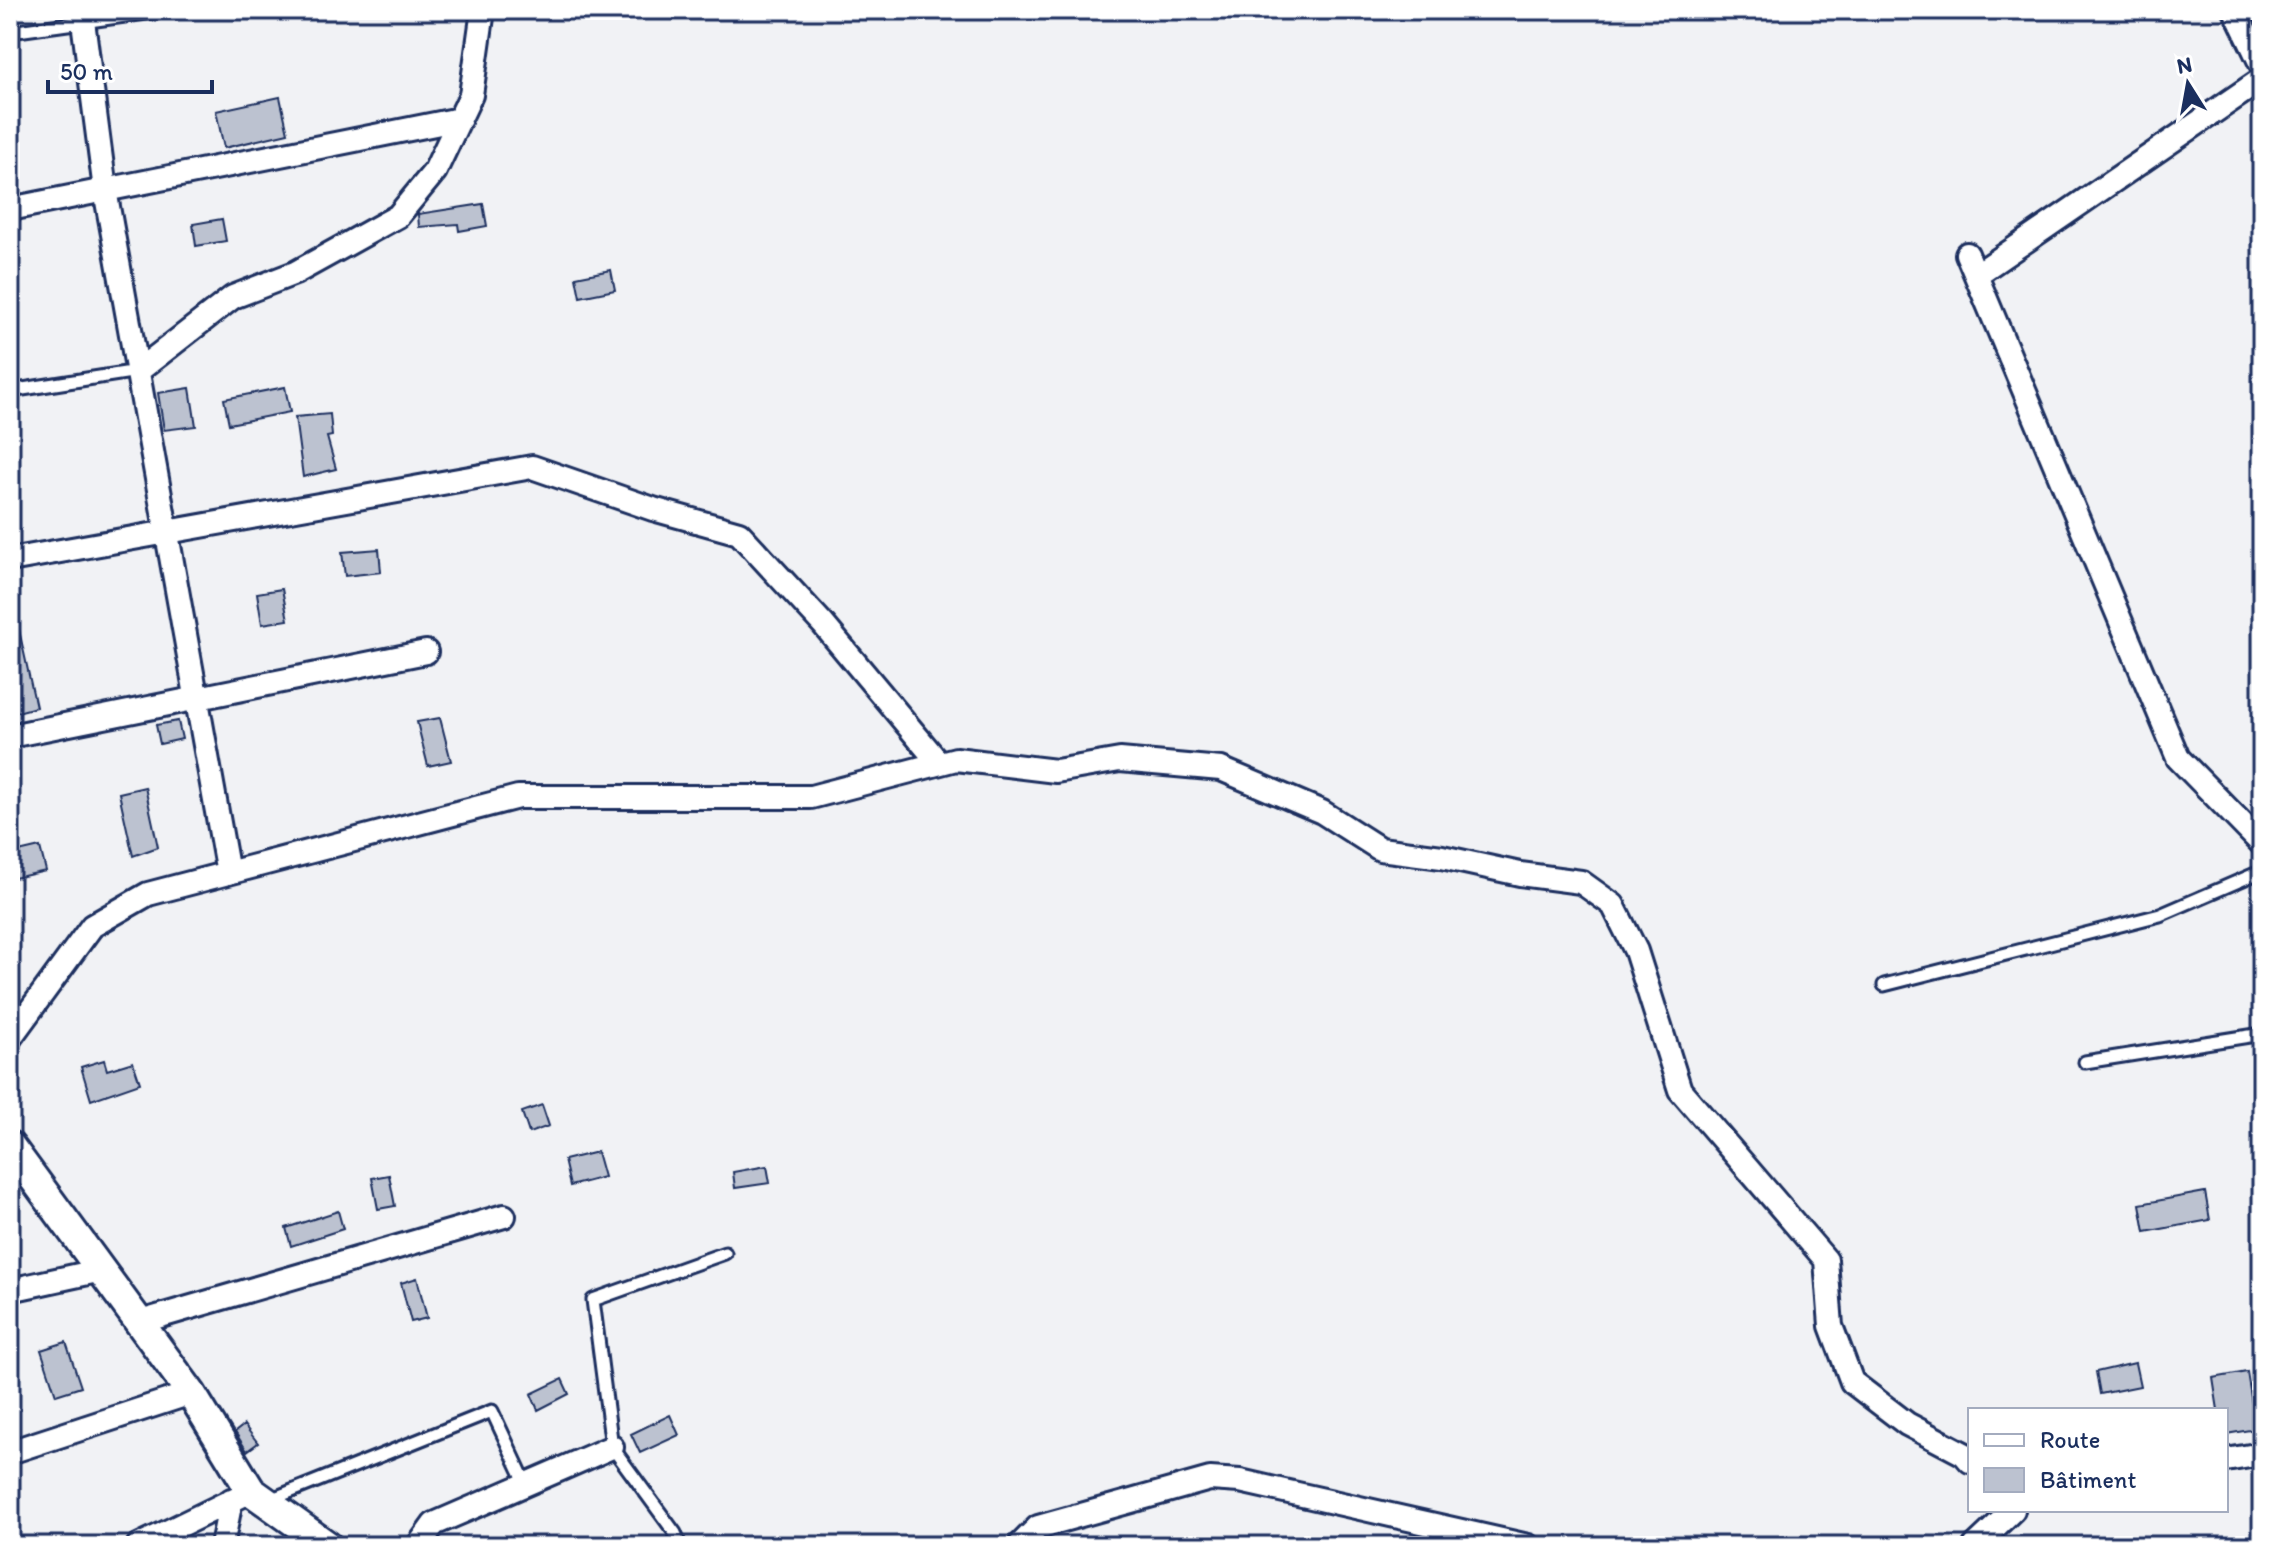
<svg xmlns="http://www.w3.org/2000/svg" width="2272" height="1556" font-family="Itim,sans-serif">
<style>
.building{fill:#bcc2d0;stroke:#1b2f5e;stroke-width:2}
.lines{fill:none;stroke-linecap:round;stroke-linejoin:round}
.service-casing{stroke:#1b2f5e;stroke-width:17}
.minor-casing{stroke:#1b2f5e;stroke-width:28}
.tertiary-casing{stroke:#1b2f5e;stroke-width:34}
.service{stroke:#fff;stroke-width:11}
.minor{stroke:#fff;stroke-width:22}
.tertiary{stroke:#fff;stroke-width:28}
</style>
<rect width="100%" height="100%" fill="#f1f2f5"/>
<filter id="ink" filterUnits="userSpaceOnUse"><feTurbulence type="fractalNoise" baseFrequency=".0125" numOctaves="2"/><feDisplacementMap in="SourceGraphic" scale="16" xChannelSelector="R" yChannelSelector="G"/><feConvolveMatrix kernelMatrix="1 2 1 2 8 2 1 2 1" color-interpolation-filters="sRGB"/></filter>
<g filter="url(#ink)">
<!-- building -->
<path class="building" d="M280,97L288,133L224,148L216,111Z
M483,204L487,226L459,231L458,224L419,227L418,214Z
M222,219L226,241L196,246L193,224Z
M611,270L615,290L580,297L576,277Z
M285,387L290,412L229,424L224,399Z
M190,388L196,426L164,430L158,393Z
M330,414L332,436L327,437L336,469L303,477L295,417Z
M379,549L381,572L345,576L342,552Z
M282,589L288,620L262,624L257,593Z
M19,630L36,707L10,714V631Z
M440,718L451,761L428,766L417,722Z
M178,721L182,739L160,744L156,725Z
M145,787L158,847L133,856L119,793Z
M40,847L46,871L10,879V854Z
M104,1060L107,1070L133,1062L140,1083L91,1100L81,1067Z
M542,1105L549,1126L529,1133L522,1112Z
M597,1152L604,1177L570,1186L564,1160Z
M767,1166L770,1183L735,1188L733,1172Z
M389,1175L395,1206L378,1209L372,1178Z
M2205,1192L2210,1220L2145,1232L2140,1204Z
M338,1211L343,1229L291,1246L286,1228Z
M417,1278L427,1318L411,1322L401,1283Z
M66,1342L81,1387L56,1395L41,1350Z
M2135,1363L2140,1386L2100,1394L2096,1372Z
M2247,1372L2256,1429L2226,1434V1410H2218L2213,1378Z
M562,1379L569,1394L538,1410L531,1394Z
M670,1415L679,1435L640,1453L631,1434Z
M244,1425L258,1443L247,1451L235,1432Z"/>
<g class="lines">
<!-- service casing -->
<g class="service-casing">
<path id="service" d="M10,32L168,10
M10,391L138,371
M1884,985L2160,915L2262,871
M2085,1062L2262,1034
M267,1501L492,1411L526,1484
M680,1546L675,1533L612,1447L593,1300L725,1253"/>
</g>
<!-- minor casing -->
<g class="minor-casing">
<path id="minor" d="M2235,10L2262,66
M83,21L105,190L228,873
M10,209L460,119
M1967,254L2178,758L2262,844
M1976,275L2262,79
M138,371L233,297L295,273L398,216L435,171L471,95L483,10
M10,560L532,467L653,509L739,533L823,624L939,763
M10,736L426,652
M10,1038L92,926L148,894L518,797H811L956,759L1056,771L1120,760L1221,769L1322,812L1380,849L1442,857L1520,874L1581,882L1613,905L1636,951L1680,1090L1826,1260L1831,1326L1852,1382L1907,1424L1964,1454L1970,1461
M10,1290L102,1270
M140,1322L504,1216
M10,1452L191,1393
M2226,1460L2262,1454
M138,1546L251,1491
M222,1546L231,1500
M418,1546L434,1524L612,1447
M1019,1546L1038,1527L1210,1479L1240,1481L1528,1546
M1975,1546L2013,1510"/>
</g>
<!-- tertiary casing -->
<g class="tertiary-casing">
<path id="tertiary" d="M10,1146L191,1393L251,1491L328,1546"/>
</g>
<!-- service -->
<use href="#service" class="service"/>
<!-- minor -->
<use href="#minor" class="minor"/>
<!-- tertiary -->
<use href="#tertiary" class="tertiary"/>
</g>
</g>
<!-- margin -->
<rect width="2272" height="1556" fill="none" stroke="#fff" stroke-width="40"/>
<rect x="20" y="20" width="2232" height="1516" fill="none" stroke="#1b2f5e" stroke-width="3" filter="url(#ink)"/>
<!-- legend -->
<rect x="1968" y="1408" width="260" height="104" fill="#ffffff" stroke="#a4acbf" stroke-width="2"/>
<rect x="1984" y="1434" width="40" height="12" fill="#ffffff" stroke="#a4acbf" stroke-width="2"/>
<text x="2040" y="1448" font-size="24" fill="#1b2f5e">Route</text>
<rect x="1984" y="1468" width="40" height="24" fill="#bcc2d0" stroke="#a4acbf" stroke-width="2"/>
<text x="2040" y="1488" font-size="24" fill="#1b2f5e">Bâtiment</text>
<!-- north arrow -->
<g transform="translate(2188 84) rotate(349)" stroke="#ffffff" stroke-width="6" paint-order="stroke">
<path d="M0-6L14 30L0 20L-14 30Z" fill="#1b2f5e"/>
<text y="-12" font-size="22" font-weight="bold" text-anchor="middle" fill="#1b2f5e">N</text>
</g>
<!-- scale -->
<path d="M48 80v12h164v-12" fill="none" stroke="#1b2f5e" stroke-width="4"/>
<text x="60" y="80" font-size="24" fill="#1b2f5e" stroke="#ffffff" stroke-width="6" paint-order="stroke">50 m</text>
</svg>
